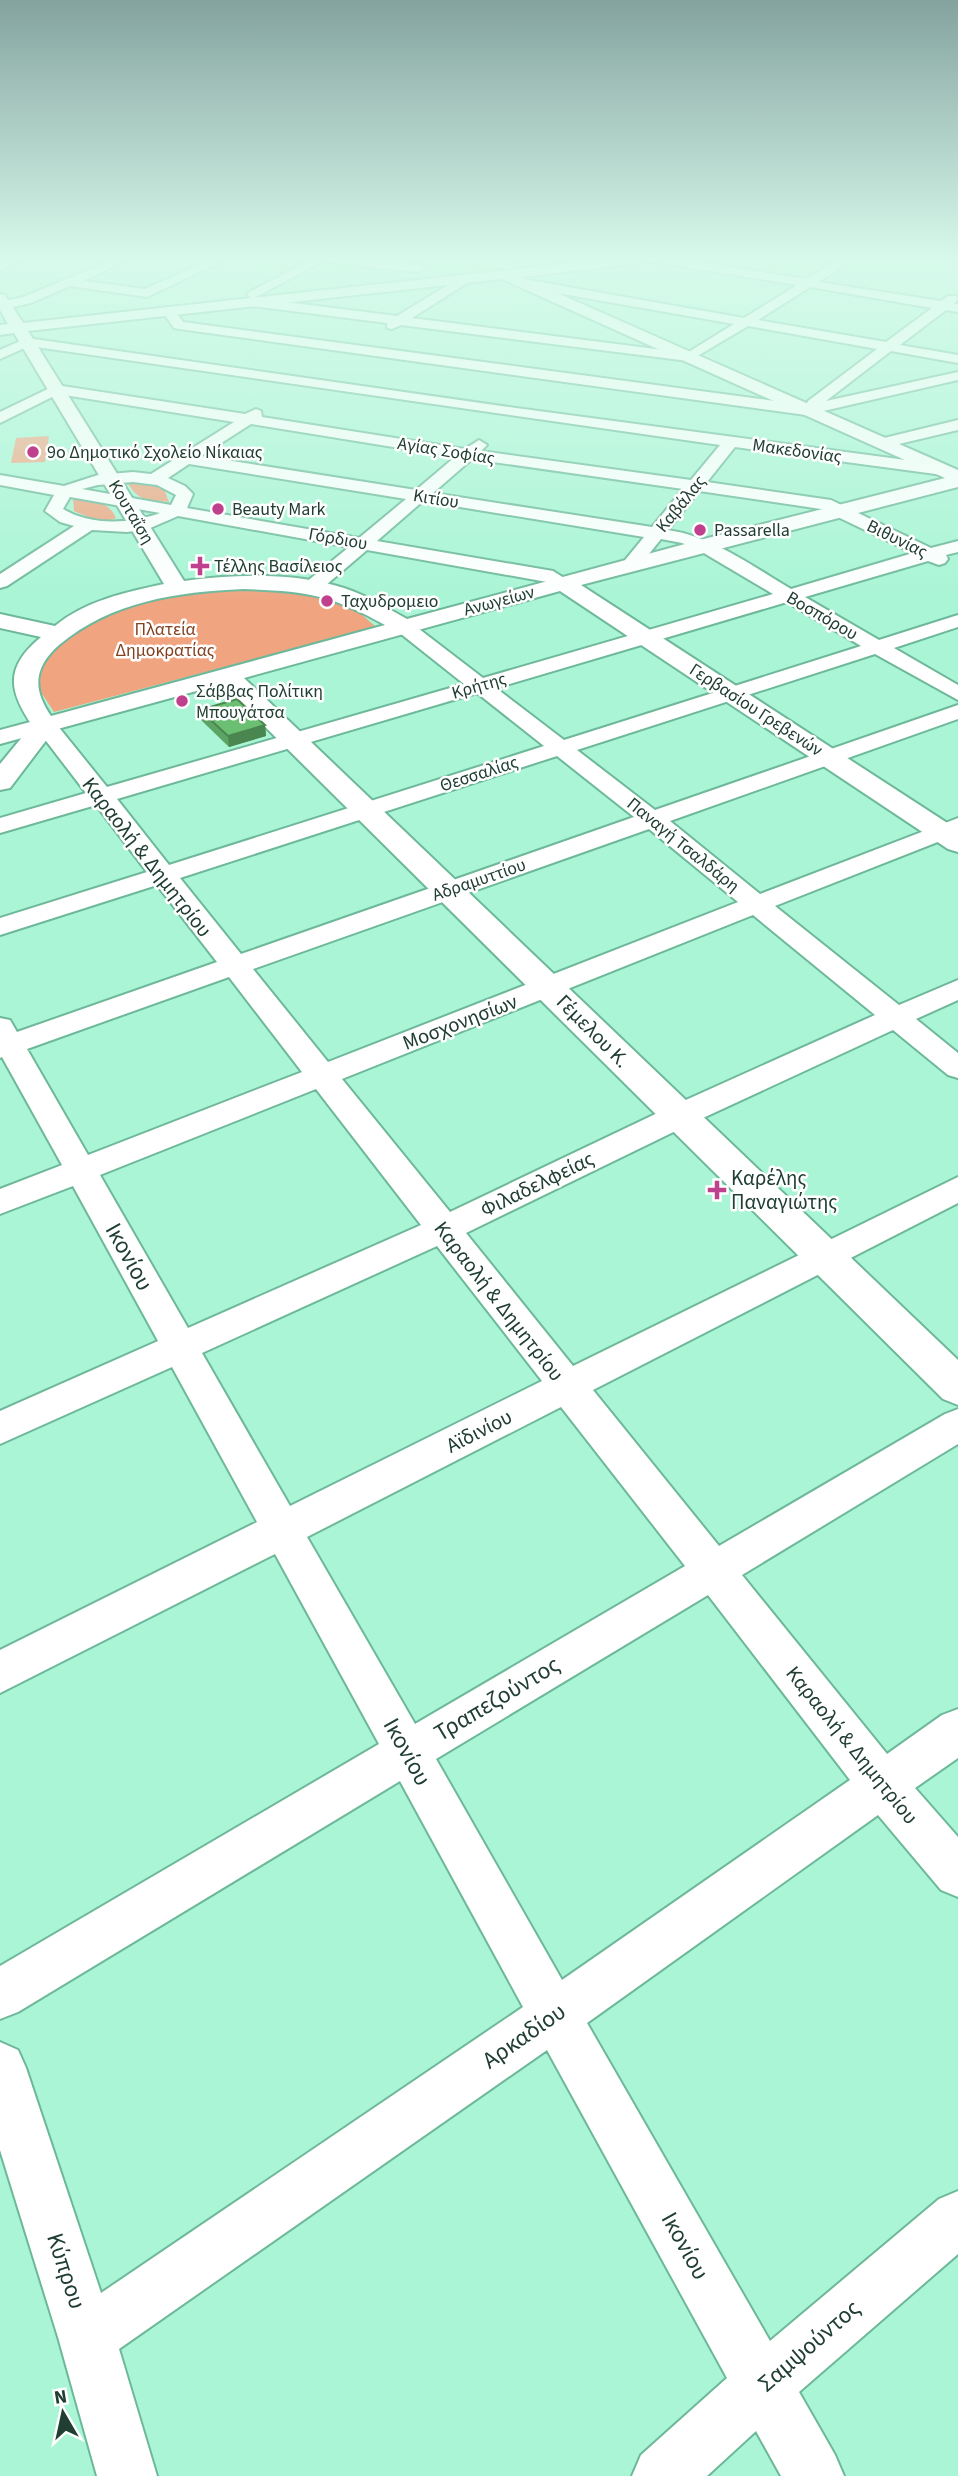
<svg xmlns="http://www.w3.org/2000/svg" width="958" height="2476" font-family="'Source Sans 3',sans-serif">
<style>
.green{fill:#f0a480}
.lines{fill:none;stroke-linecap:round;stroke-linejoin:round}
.street-casing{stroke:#6eb89a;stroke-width:4}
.secondary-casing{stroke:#6eb89a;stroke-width:4}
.street{fill:#fff;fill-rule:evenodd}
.secondary{fill:#fff;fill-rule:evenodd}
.wall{fill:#5ba463}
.shaded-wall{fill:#4a8650}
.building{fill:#6abf73;stroke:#4a8650;stroke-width:2}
.poi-dot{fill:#bf418e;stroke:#fff;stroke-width:2.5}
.labels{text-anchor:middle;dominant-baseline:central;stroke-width:5;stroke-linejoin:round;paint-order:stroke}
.far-street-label{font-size:18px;fill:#203e32;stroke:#fff}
.far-poi-label{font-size:18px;fill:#203e32;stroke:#fff;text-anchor:start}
.far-park-label{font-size:18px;fill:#824220;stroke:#fff}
.street-label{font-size:21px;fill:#203e32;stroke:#fff}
.poi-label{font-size:21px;fill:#203e32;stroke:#fff;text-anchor:start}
.near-street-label{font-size:24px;fill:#203e32;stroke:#fff}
</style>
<rect width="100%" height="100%" fill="#a9f5d5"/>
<!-- green -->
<path class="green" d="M49,436L45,462L11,463L16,438Z
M127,481L145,482L164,489L169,502C148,499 137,502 127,481Z
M73,498C92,501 108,500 116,518C102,525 88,517 74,511Z
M221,590L294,592L352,606L376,627L54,712L37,686L49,651L91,621L155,598Z"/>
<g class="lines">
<!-- street casing -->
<g class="street-casing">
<path id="street" d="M13,258H29L0,270V262Z
M118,258H133L83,281L145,289L214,258H229L147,297L70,286L31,303L0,310V302L23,297Z
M315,258H329L254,298L397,316L466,274L472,278L470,281L412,318L687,353L734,324L523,287L517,283L523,279L744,318L797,285L654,262L648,258H673L806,279L842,258H855L819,282L941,301L948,296H956L958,299L954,304H958V312L946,310L900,345L958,355V363L891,351L826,401L958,372V380L806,415L179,329L174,328L162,311L168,307L173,308L183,322L806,405L808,401L877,349L748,326L689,361L401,325L392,329L387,328V323L252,306L246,302L251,298L247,295L249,292ZM810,287L932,308L886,342L758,320Z
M493,258H505L515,266L509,270L496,265Z
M27,338L516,408L943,465L951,470L943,475L735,447L707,482L831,500L931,548L958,541V552L946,555L948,559L945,563L939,565L928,561L805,597L879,640L958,615V627L894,648L958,685V700L875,654L577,750L655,810L958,705V719L670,821L760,894L958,818V834L775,906L899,1005L958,980V1000L916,1019L958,1053V1078L948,1075L893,1030L690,1124L466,1233L573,1366L958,1177V1203L593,1390L719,1546L945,1414L958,1409V1444L742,1575L887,1754L942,1715L958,1709V1758L915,1788L958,1837V1897L941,1890L878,1815L587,2023L770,2341L939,2199L958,2191V2254L799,2392L835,2455L844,2476H781L756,2431L707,2476H632L641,2455L727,2378L547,2050L119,2349L157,2476H97L58,2337L0,2150V2042L18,2050L26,2068L101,2293L523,2007L400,1781L18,2012L0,2019V1966L379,1744L275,1554L0,1693V1650L257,1522L172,1367L0,1444V1411L158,1341L73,1186L0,1214V1189L62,1165L2,1057L0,1058V1018L10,1020L17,1032L217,962L157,885L0,935V918L147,872L96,805L0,833V818L86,793L40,733L0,744V730L45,718L53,720L107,787L464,684L396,630L393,626L396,622H410L483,678L773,594L697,549L682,543L661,539L637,569L630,571L621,565L644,537L423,501L377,541L553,571L572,583L563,589L547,582L367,550L319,591L312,593L303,587L305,583L349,547L178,516L148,529L127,532L92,530L7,586L0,588V574L74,526L60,522L45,511L54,495L0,485V475L64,486L98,475L133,472L151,474L234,422L58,394L0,423V412L56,385L245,414L256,409L261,411L262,417L465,449L479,440L487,445L481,451L691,480L720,445L29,346L0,359V350ZM251,424L455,457L416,490L201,456ZM472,459L683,489L652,527L433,493ZM189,464L406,499L359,538L187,508L193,494L185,486L168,478ZM133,482L157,485L176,495L171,505L82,489L98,485ZM699,491L821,509L913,553L791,589C752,566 714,537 668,530ZM70,497L160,513C130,524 91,526 63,509ZM787,602L861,646L564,740L496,688ZM477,693L544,746L169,865L117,799ZM557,756L634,817L241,954L180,878ZM649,829L738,902L328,1062L253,969ZM753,915L875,1015L668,1108L450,1212L342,1079ZM229,977L302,1072L88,1155L27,1049ZM316,1089L421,1225L188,1328L100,1175ZM437,1246L542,1381L290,1506L202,1353ZM561,1407L685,1566L415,1724L307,1537ZM708,1595L850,1780L562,1980L436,1759Z
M958,420V430L882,448L874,443L876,440Z"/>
</g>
<!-- secondary casing -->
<g class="secondary-casing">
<path id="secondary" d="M320,258H360L417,264L424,268L417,272L327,262Z
M618,258H658L651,262L521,277L958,470V487L581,585L958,830V852L948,849L560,591L244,678L958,1360V1405L943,1399L222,684L54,730L10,788L0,790V764L32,725C7,689 6,666 41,637L0,628V614L55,626C85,601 126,592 164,584L14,333L0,335V325L8,324L0,310V294L5,295L23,323ZM502,279L945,478L696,541L407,619C387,608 366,595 344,588C294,572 235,574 184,581L28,331ZM243,589C305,591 330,594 385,625L51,716C32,689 34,667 59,645C112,601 177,592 243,589Z"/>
</g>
<!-- street -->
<use href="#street" class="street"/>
<!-- secondary -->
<use href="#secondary" class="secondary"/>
</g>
<!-- wall -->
<path class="wall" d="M200,710L265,725L266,736L229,747L202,721Z"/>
<!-- shaded-wall -->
<path class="shaded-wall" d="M265,725L266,736L229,747L228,736Z"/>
<!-- building -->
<path class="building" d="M237,699L265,725L228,736L200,710Z"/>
<!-- sky -->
<linearGradient id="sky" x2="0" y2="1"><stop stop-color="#84a39f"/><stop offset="0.43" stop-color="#d8faec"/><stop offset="1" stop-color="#d8faec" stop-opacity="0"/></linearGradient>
<rect width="958" height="604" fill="url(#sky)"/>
<!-- markers -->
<g class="poi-dot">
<circle cx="33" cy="452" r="7"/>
<circle cx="218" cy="509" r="7"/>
<circle cx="700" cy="530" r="7"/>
<path d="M196.5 555.5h7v7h7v7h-7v7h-7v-7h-7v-7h7z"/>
<circle cx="327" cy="601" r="7"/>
<circle cx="182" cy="701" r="7"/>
<path d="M713.5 1179.5h7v7h7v7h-7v7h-7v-7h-7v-7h7z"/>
</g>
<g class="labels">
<!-- far-street labels -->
<g class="far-street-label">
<text transform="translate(446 451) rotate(9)">Αγίας Σοφίας</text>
<text transform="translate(797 451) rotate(8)">Μακεδονίας</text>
<text transform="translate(436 499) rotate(9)">Κιτίου</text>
<text transform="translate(681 504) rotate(-51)">Καβάλας</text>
<text transform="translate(131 512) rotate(59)">Κουταΐση</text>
<text transform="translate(338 539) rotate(10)">Γόρδιου</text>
<text transform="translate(897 539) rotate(26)">Βιθυνίας</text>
<text transform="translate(499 601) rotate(-15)">Ανωγείων</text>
<text transform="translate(822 616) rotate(30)">Βοσπόρου</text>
<text transform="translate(479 686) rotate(-16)">Κρήτης</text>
<text transform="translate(756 710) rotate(33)">Γερβασίου Γρεβενών</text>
<text transform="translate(479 774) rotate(-18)">Θεσσαλίας</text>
<text transform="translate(683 845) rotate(39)">Παναγή Τσαλδάρη</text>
<text transform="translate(479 880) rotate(-19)">Αδραμυττίου</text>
</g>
<!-- far-poi labels -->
<g class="far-poi-label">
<text x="47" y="452">9o Δημοτικό Σχολείο Νίκαιας</text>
<text x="232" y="509">Beauty Mark</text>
<text x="714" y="530">Passarella</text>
<text x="214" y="566">Τέλλης Βασίλειος</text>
<text x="341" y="601">Ταχυδρομειο</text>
<text x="196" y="691">Σάββας Πολίτικη<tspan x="196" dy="21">Μπουγάτσα</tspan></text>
</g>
<!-- far-park labels -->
<g class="far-park-label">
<text x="165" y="629">Πλατεία<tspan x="165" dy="21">Δημοκρατίας</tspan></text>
</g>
<!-- street labels -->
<g class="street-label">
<text transform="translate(147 857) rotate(52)">Καραολή &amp; Δημητρίου</text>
<text transform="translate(460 1022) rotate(-21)">Μοσχονησίων</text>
<text transform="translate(593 1031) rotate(45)">Γέμελου Κ.</text>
<text transform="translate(537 1184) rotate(-26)">Φιλαδελφείας</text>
<text transform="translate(499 1301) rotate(52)">Καραολή &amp; Δημητρίου</text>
<text transform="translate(479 1431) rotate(-27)">Αϊδινίου</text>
<text transform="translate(852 1745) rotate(51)">Καραολή &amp; Δημητρίου</text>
</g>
<!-- poi labels -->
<g class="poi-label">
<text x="731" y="1178">Καρέλης<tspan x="731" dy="24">Παναγιώτης</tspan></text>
</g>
<!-- near-street labels -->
<g class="near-street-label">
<text transform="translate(129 1257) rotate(61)">Ικονίου</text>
<text transform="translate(497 1699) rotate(-31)">Τραπεζούντος</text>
<text transform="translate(407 1752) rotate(61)">Ικονίου</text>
<text transform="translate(524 2036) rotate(-35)">Αρκαδίου</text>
<text transform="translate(685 2246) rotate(61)">Ικονίου</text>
<text transform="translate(66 2271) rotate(72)">Κύπρου</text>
<text transform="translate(809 2346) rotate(-41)">Σαμψούντος</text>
</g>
</g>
<!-- north arrow -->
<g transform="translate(63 2413) rotate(351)" stroke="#ffffff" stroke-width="5" paint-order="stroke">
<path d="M0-5L12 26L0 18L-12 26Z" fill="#203e32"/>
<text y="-10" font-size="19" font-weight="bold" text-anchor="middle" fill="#203e32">N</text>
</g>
</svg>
